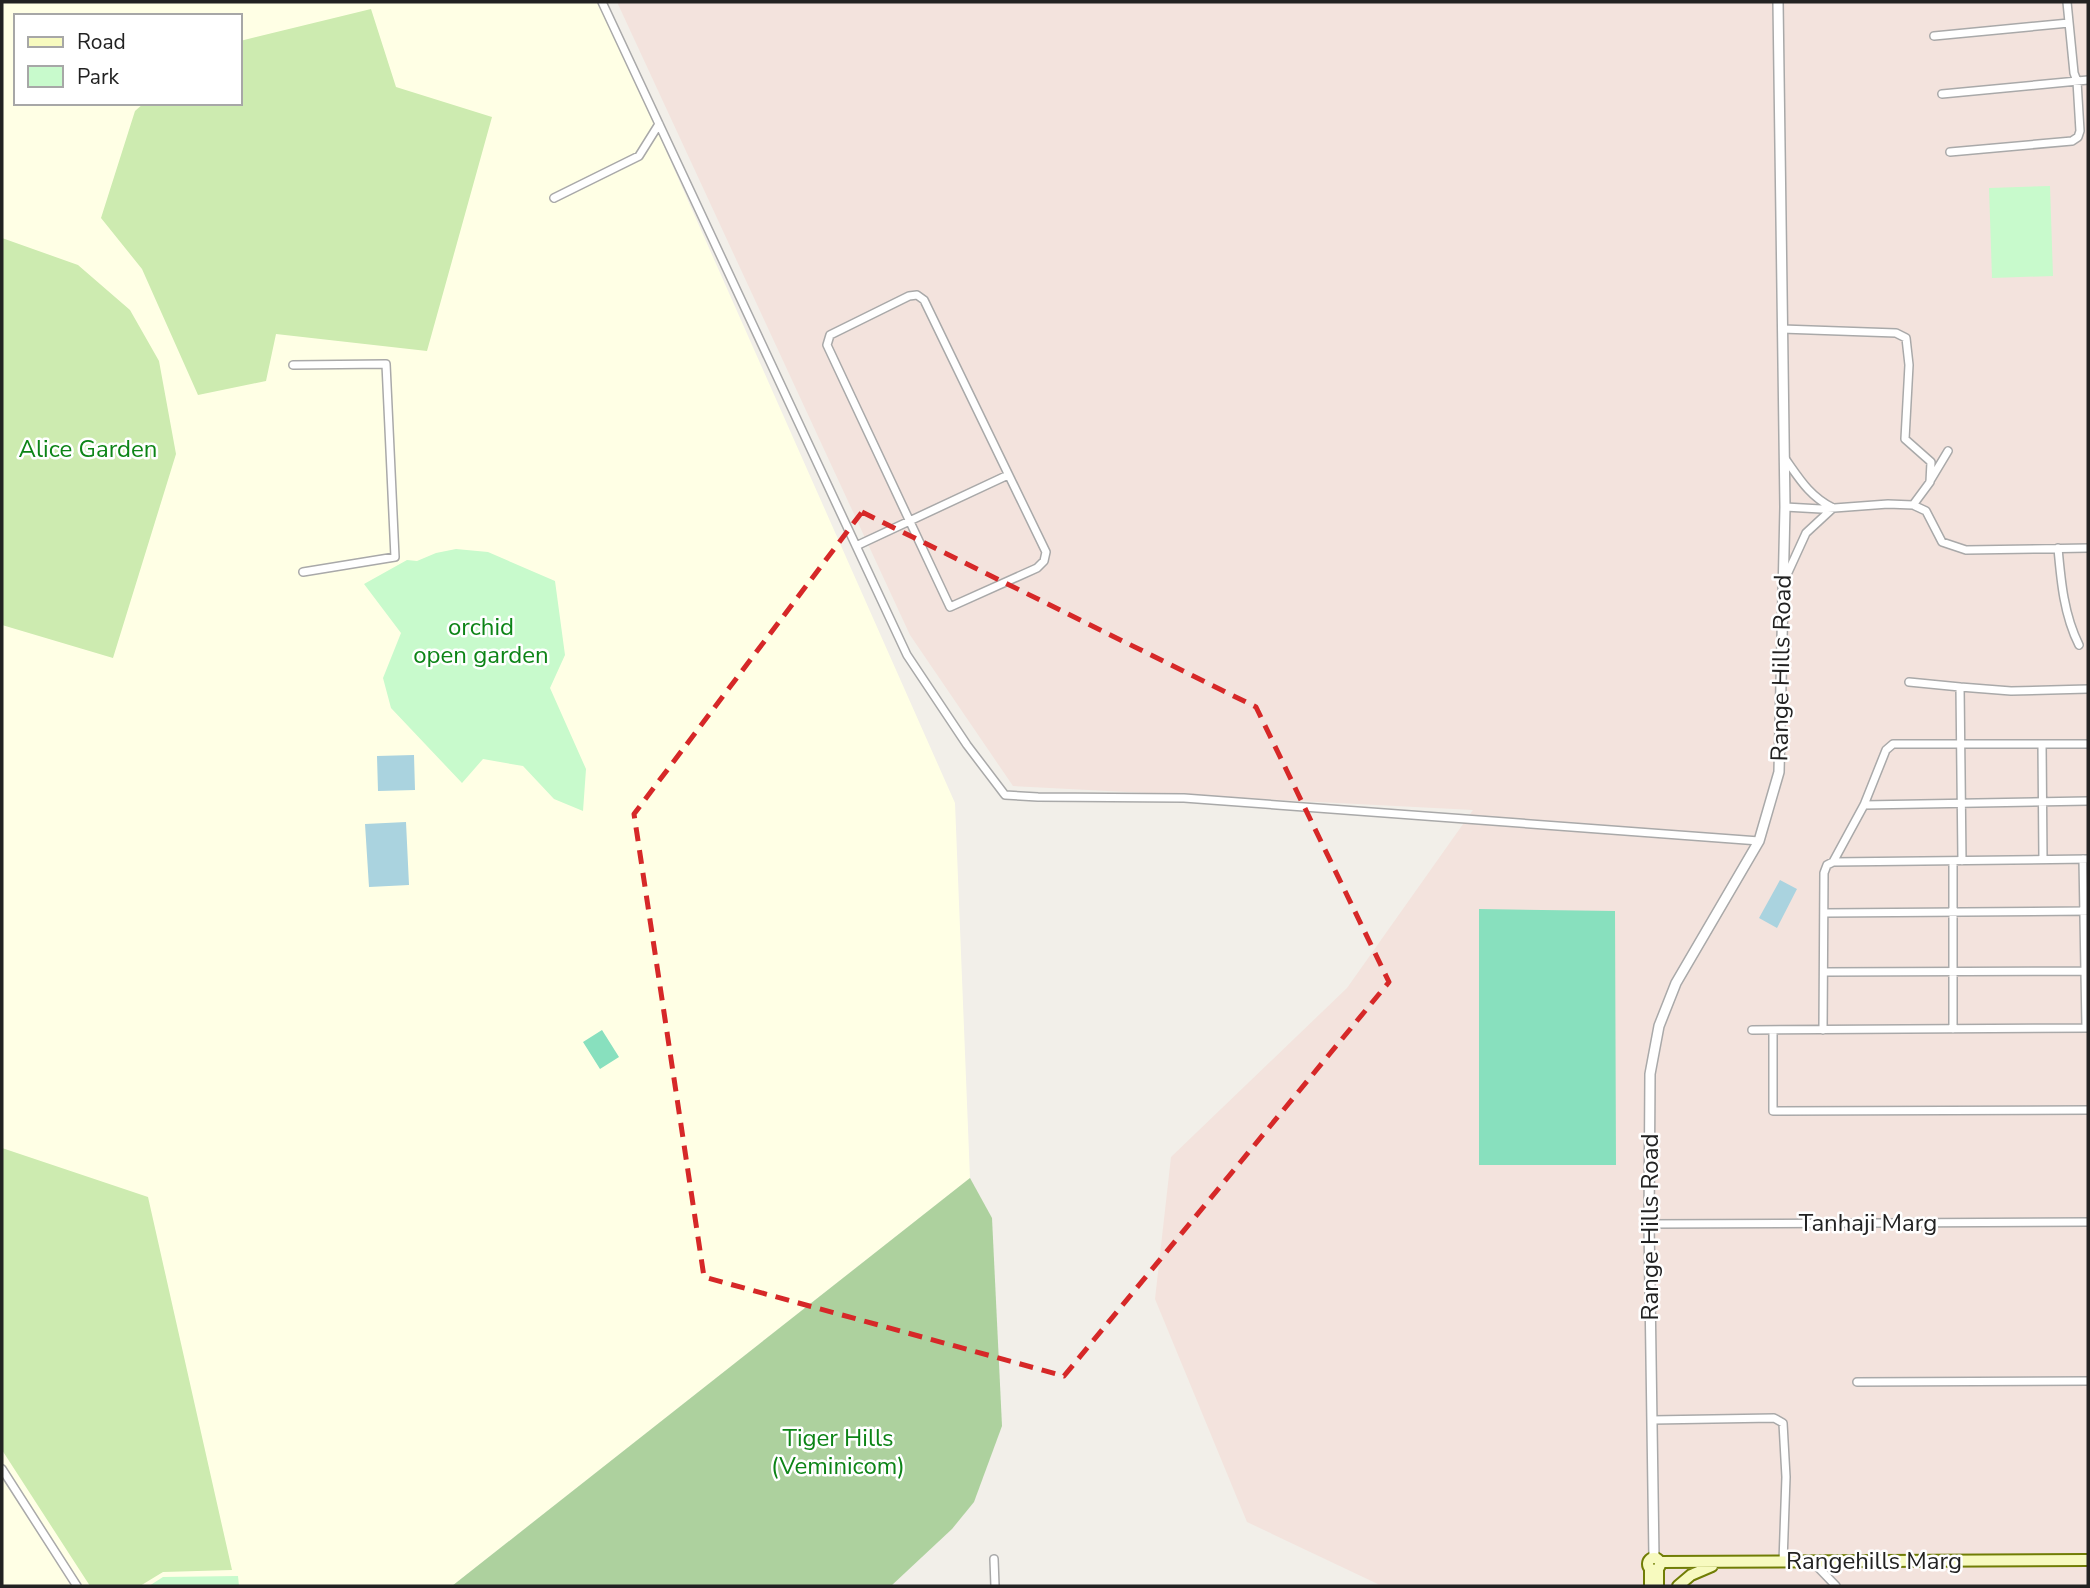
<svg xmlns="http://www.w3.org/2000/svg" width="2090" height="1588" font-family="'Nunito Sans',sans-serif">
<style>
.education{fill:#ffffe5;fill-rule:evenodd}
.military{fill:#f3e3dd}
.grass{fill:#cdebb0}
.forest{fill:#add19e}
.park{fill:#c8facc}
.pitch{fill:#88e0be}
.water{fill:#aad3df}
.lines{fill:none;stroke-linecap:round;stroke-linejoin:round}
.minor-casing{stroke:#a9a9a9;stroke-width:10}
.tertiary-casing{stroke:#a9a9a9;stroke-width:12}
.secondary-casing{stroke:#707d05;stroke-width:14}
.minor{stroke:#fff;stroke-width:7}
.tertiary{stroke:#fff;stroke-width:9}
.secondary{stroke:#f7fabf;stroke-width:10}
.marked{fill:none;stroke:#d62828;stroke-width:5;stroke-dasharray:14 9;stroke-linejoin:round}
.labels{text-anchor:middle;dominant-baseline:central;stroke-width:5;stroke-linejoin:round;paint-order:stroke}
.park-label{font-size:24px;fill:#0c8416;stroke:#fff}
.street-label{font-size:24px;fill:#222;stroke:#fff}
</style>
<rect width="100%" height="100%" fill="#f2efe9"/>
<!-- education -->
<path class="education" d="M2,2H600L955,803L970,1178L452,1586H2ZM16,16H240V103H16Z"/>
<!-- military -->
<path class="military" d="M617,2H2088V1586H1382L1247,1522L1155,1299L1171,1157L1347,988L1473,810L1013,786L910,635Z"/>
<!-- grass -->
<path class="grass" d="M371,9L396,87L492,117L427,351L276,334L266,381L198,395L142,269L101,218L135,111L144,103H240V41Z
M2,238L78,265L130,310L159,361L176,454L113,658L2,625Z
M2,1148L148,1197L232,1570L163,1572L140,1586H90L2,1450Z"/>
<!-- forest -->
<path class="forest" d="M970,1178L992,1218L1002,1426L974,1502L952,1529L891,1586H452Z"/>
<!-- park -->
<path class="park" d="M2050,186L2053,276L1992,278L1989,188Z
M456,549L488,552L555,581L565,655L550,688L586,769L583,811L554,799L523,766L483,759L462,783L391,708L383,678L401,633L364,584L407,560L417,561L436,553Z
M238,1576L239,1586H149L163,1577Z"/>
<!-- pitch -->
<path class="pitch" d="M1479,909L1615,911L1616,1165H1479Z
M602,1030L619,1057L600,1069L583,1042Z"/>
<!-- water -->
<path class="water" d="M414,755L415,790L378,791L377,756Z
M406,822L409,885L369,887L365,824Z
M1780,880L1797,889L1777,928L1759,918Z"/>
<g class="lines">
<!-- minor casing -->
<g class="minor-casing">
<path id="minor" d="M602,2L907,655L967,745L1005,795L1038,797L1184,798L1759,841
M1934,36L2069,23
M1942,94L2088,80
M1950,152L2072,141L2078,137L2080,131L2077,81L2074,73L2067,2
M554,198L639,156L659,124
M917,295L924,300L1046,552L1044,561L1037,568L950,607L827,345L830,335L909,296Z
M1782,329L1896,333L1906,338L1909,365L1905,439L1931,462L1930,482L1913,505
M293,365L386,364L395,557L303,572
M1784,457C1799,478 1809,496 1833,508L1806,533L1785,579
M1930,481L1948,451
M1785,507L1821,509L1888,504L1913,505L1926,511L1942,542L1966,550L2088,548
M856,546L1008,475
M2058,548C2061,582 2064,615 2079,645
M1909,682L1960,687
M2042,744L2043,859
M1864,805L2088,801
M2083,859L2086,1028
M1953,861V1029
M1962,861L1960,687L2011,691L2088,689
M1833,862L1864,805L1886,750L1893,744H2088
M1825,913L2088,911
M1824,972L2088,971
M1752,1030L2088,1028
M1773,1030V1111L2088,1110
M1823,1030L1824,873L1827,865L1833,862L2088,859
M1649,1224L2088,1222
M1857,1382L2088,1381
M1652,1420L1774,1418L1783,1423L1786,1477L1783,1562
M2,1469L77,1586
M994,1559L995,1586
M1813,1562L1836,1586"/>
</g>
<!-- tertiary casing -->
<g class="tertiary-casing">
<path id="tertiary" d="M1654,1558L1649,1224L1650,1074L1659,1026L1676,983L1759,841L1779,772L1785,507L1778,2"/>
</g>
<!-- secondary casing -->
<g class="secondary-casing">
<path id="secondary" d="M1648 1564a6 6 0 1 1 12 0a6 6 0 1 1-12 0Z
M1660,1562L2088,1560
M1650,1568V1586
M1658,1568V1586
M1678,1586L1691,1575L1712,1566"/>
</g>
<!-- minor -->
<use href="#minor" class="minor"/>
<!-- tertiary -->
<use href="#tertiary" class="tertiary"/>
<!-- secondary -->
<use href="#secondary" class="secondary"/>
</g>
<!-- marked area -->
<path class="marked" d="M862,512L1256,707L1389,982L1064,1376L704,1277L634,814Z"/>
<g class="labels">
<!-- park labels -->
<g class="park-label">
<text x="88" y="449">Alice Garden</text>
<text x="481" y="627">orchid<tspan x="481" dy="28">open garden</tspan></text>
<text x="838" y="1438">Tiger Hills<tspan x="838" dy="28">(Veminicom)</tspan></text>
</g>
<!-- street labels -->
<g class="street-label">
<text transform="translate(1781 668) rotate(-89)">Range Hills Road</text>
<text x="1868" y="1223">Tanhaji Marg</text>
<text transform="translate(1650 1227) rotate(-90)">Range Hills Road</text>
<text x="1874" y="1561">Rangehills Marg</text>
</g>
</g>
<!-- border -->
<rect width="2090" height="1588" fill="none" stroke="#222222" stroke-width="7"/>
<!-- legend -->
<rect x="14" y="14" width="228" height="91" fill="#ffffff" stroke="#a7a7a7" stroke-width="2"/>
<rect x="28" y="37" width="35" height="10" fill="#f7fabf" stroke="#a7a7a7" stroke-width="2"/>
<text x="77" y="49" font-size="21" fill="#222222">Road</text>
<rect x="28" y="66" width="35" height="21" fill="#c8facc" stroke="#a7a7a7" stroke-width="2"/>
<text x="77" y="84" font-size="21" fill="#222222">Park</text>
</svg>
